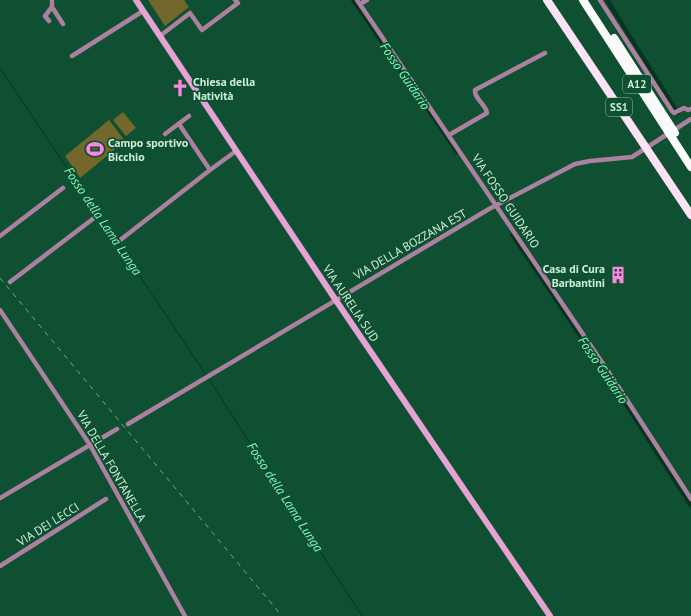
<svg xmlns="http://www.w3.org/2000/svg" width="691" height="616" font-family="'PT Sans',sans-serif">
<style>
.green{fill:#74672b}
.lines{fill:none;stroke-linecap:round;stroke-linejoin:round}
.stream{stroke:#09331f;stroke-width:1}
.canal{stroke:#09331f;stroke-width:4}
.minor{stroke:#ac819f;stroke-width:4.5}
.secondary{stroke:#e6a2d3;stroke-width:6}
.trunk{stroke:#fce2f4;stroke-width:8}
.motorway{stroke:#fafafa;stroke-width:8}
.rail{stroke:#7aa78f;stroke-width:1;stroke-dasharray:5 5;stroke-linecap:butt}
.labels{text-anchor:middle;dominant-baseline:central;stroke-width:3.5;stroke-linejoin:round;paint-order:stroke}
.shield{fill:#0e5031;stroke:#94bda7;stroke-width:1}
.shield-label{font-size:11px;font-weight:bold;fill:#ceecd9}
.poi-label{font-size:12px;font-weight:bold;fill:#ceecd9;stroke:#0e5031;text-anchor:start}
.street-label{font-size:12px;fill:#ceecd9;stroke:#0e5031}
.water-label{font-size:13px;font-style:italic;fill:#83fab8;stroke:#0e5031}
</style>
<rect width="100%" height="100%" fill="#0e5031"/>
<!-- green -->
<path class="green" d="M148,0H184L189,7L165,26Z
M123,112L136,128L126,136L113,120Z
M109,120L125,141L80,178L65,156Z"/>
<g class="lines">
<!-- stream -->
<path class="stream" d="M0,68L206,375
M208,378L362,616"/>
<!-- canal -->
<path class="canal" d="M353,0L457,152
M607,0L678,113
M512,235L612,383L691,506"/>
<!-- minor -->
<path class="minor" d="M52,0V7L63,24
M357,0L616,383L691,499
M600,0L672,111L674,113L684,108L688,110L691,109
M360,4L367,0
M49,21L45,16L52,7
M160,36L190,13L202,30L238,3L235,0
M72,56L143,11
M179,124L210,170L236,151
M165,134L189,116
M449,135L487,113C486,104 474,99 475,90L545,53
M0,236L63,188
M119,241L210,170
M10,282L94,218
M0,310L90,445L185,616
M128,424L489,209L575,164L590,161L632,157L691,119
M0,498L117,429
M0,566L106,499"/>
<!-- secondary -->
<path class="secondary" d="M136,0L335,299L550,616"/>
<!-- trunk -->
<path class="trunk" d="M547,0L691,215"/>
<!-- motorway -->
<path class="motorway" d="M583,0L691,167
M614,38L675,133"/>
<!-- rail -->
<path class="rail" d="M0,278L282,616"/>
</g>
<!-- icons -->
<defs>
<g id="church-bare" transform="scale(1.38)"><path d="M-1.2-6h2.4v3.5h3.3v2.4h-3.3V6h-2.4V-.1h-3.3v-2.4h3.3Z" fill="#fe85e0" stroke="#0e5031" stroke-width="2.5" paint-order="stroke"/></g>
<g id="stadium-bare" transform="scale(1.38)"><path d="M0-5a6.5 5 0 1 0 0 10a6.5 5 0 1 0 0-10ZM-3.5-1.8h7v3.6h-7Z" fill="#fe85e0" stroke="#0e5031" stroke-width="2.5" paint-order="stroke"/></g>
<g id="building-bare" transform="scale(1.38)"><path d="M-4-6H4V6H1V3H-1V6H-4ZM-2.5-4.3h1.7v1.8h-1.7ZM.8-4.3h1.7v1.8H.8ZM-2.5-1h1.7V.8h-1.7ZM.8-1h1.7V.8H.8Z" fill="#fe85e0" stroke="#0e5031" stroke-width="2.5" paint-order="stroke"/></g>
</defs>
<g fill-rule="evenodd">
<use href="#church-bare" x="180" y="88"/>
<use href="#stadium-bare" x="95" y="149"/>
<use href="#building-bare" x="618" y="275"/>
</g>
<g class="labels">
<!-- shield labels -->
<g class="shield">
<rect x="623" y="75" width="28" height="18" rx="3"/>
<rect x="606" y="98" width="26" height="18" rx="3"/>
</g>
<g class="shield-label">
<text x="637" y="84">A12</text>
<text x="619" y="107">SS1</text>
</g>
<!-- poi labels -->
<g class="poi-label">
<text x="193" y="81">Chiesa della<tspan x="193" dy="14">Natività</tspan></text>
<text x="108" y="142">Campo sportivo<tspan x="108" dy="14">Bicchio</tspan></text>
<text x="605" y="268" text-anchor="end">Casa di Cura<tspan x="605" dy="14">Barbantini</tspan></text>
</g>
<!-- street labels -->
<g class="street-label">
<text transform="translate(506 201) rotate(56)">VIA FOSSO GUIDARIO</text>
<text transform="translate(410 244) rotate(-30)">VIA DELLA BOZZANA EST</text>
<text transform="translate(351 303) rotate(56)">VIA AURELIA SUD</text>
<text transform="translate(112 466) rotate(60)">VIA DELLA FONTANELLA</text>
<text transform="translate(48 524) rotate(-32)">VIA DEI LECCI</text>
</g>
<!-- water labels -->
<g class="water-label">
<text transform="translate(405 76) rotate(56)">Fosso Guidario</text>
<text transform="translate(103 221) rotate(56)">Fosso della Lama Lunga</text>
<text transform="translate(603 370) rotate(56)">Fosso Guidario</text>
<text transform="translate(285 497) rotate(57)">Fosso della Lama Lunga</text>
</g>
</g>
</svg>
